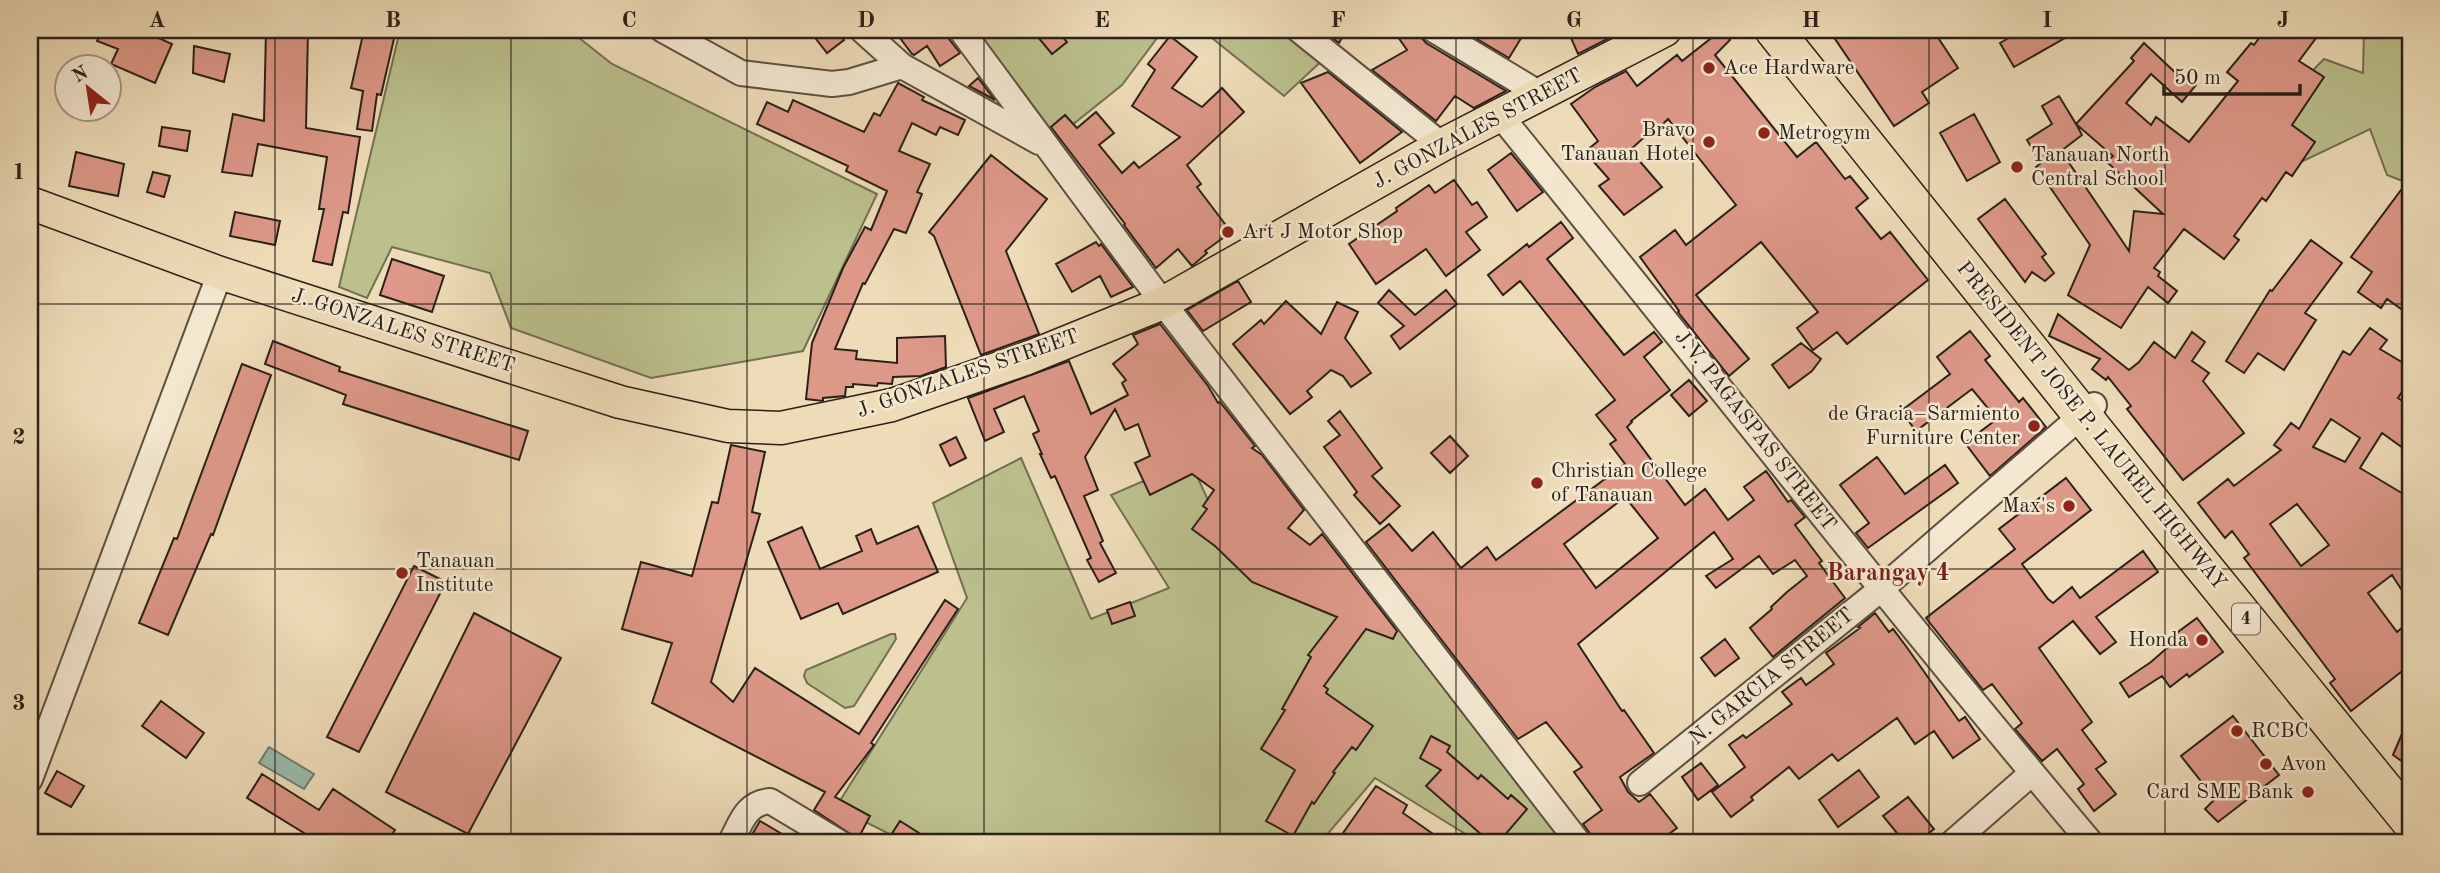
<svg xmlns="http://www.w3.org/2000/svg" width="2440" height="873" font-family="'Old Standard TT',serif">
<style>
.green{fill:#bbc08d;stroke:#737052;stroke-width:2}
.water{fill:#99bcad;stroke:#6d7e71;stroke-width:2}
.building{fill:#dd9888;stroke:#2b2118;stroke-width:2;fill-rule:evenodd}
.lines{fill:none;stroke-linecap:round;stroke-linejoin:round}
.minor-casing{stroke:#5c5040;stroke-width:28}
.major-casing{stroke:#2b2118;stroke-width:35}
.highway-casing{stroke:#2b2118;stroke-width:40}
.minor{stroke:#f4e8d1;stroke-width:24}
.major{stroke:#eedcb8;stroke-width:32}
.highway{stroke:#eedcb8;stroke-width:37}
.grid{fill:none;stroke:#2b2118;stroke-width:2;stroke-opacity:0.55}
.poi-dot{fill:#8f2418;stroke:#f4e8d1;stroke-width:2.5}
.labels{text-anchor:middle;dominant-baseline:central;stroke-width:5;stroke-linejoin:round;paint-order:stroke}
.shield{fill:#f4e8d1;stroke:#675d50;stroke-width:2}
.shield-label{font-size:19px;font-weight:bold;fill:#2b2118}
.poi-label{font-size:21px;fill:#2b2118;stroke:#f4e8d1;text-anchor:start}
.street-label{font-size:21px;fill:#2b2118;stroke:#f4e8d1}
.quarter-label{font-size:24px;font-weight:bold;fill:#7a1f14;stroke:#f4e8d1}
.neatline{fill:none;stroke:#2b2118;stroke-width:2.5}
.grid-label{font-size:23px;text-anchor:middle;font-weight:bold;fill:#2b2118}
</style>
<rect width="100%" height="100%" fill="#eedcb8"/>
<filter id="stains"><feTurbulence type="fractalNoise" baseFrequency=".00286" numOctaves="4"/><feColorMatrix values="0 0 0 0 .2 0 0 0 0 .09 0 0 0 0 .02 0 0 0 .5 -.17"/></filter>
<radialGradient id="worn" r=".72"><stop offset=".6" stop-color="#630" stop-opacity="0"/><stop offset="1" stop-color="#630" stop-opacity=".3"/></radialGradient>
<!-- green -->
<path class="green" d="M400,30H569L612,64L877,194L803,351L651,378L511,328L490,273L392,247L367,298L339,287Z
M961,30H1163L1122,85L1046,146Z
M1202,30H1294L1329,54L1284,96Z
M2364,30H2410V184L2387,175L2370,129L2282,171L2278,106L2324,59L2363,73Z
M1021,458L1091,619L1169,588L1111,495L1190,461L1231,550L1406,618L1575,843H1480L1375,778L1320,843H907L836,807L967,598L933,503Z
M891,634H895L896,639L854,706L845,708L807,683L804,676L806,670Z"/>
<!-- water -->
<path class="water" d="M269,747L314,774L304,789L259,763Z"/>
<!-- building -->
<path class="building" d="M102,30H112L124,34L126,30H141L172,44L155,83L111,64L118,49L97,41Z
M266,30H308L306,128L360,137L348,213L343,212L332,265L313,261L324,209H319L327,157L258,144L252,176L222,172L233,114L264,121Z
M364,30H396L381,95L377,94L372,131L357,129L363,91L351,88Z
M809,30H836L844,40L827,53Z
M894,30H946L949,39L960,53L940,66L927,46L914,55L912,54Z
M1032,30H1057L1067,42L1052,54Z
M1322,30H1346L1339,43Z
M1393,30H1419L1421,37L1426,43L1506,91L1474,108L1455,96L1436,121L1372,70L1407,50Z
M1462,30H1526L1509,58Z
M1588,30H1625L1578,54L1571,38Z
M1703,30H1722L1730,40L1715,55L1797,157L1816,142L1845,179L1850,176L1868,198L1856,208L1881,239L1890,232L1928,280L1847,344L1837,332L1813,350L1797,328L1818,312L1761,242L1696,295L1749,359L1729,376L1678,312L1679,311L1640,257L1675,230L1686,245L1736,205L1668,119L1653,134L1650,132L1630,150L1662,187L1624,215L1599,186L1609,179L1585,152L1598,141L1571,104L1595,87L1626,71L1637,86L1677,55L1682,61L1710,39Z
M1829,30H1933L1958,68L1922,92L1929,103L1894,126Z
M2023,30H2079L2014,67L2000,43Z
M2265,30H2322L2299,61L2324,77L2292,125L2315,142L2292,176L2286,172L2266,201L2262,198L2234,236L2239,240L2224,259L2184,229L2154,268L2160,272L2158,276L2177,291L2168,303L2148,287L2121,328L2068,295L2090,245L2036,167L2041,163L2027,140L2052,124L2042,106L2059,96L2076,124L2134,61L2131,58L2144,43L2181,78L2183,75L2196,85L2182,102L2151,74L2126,103L2151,125L2156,117L2189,142L2238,81L2227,72L2251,43L2254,45ZM2076,124L2113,156L2107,162L2163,214L2134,211L2129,251L2061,151L2082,135Z
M1170,36L1197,57L1172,88L1202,107L1222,88L1244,112L1187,165L1201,184L1197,187L1231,232L1205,251L1207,253L1192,266L1178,249L1156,268L1124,225L1125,224L1051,127L1065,115L1077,128L1096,112L1114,133L1099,145L1122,173L1134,162L1139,168L1180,137L1132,106L1155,70L1148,64Z
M194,46L230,54L224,82L193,73Z
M1328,72L1402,132L1360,163L1301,83Z
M978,78L995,100L969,86Z
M898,83L924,97L922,100L965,120L958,135L940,127L936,135L912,123L899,151L930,164L917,192L922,194L906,233L894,229L865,284L863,283L835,349L857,351L856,359L897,363V338L945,336L946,367L921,376L893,377L892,384L878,383L877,386L853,384V387H846L845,396L823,398V401L806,399L812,343L843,268L865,227L871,230L887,191L846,171L848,166L757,124L767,102L788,112L793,100L864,132L874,113L880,116Z
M1974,114L2000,162L1967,181L1940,133Z
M162,127L190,131L187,151L159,146Z
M76,152L124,164L118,196L69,186Z
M1511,153L1543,192L1517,211L1488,170Z
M991,155L1047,199L1006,251L1039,334L981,355L934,236L929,232Z
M153,172L170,176L164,197L147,192Z
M2410,178V303L2404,311L2387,299L2381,308L2358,292L2372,272L2351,257Z
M1454,180L1472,205L1477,202L1487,217L1466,232L1480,250L1446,276L1426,249L1376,284L1349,244L1397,211L1396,208L1429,185L1435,193Z
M2005,199L2046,254L2042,257L2054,273L2045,281L2032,272L2025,282L1978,219Z
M235,212L280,221L275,245L230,236Z
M1561,222L1573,238L1547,259L1624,355L1654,332L1662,342L1644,357L1670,390L1631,421L1632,422L1627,427L1685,505L1705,489L1728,520L1754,500L1744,487L1766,471L1788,502L1791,500L1805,517L1795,525L1822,561L1819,563L1845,598L1773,657L1750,628L1772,609L1771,607L1787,592L1807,576L1795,560L1773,574L1759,556L1716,588L1706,576L1733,559L1714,532L1578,644L1622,711L1624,710L1654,753L1620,777L1628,792L1639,802L1650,794L1677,828L1669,834L1677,843H1594L1591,835L1583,824L1602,810L1574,772L1582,767L1546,722L1518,739L1366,542L1389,524L1412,551L1433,532L1461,568L1487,547L1496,560L1625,464L1610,444L1616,440L1596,415L1615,400L1520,281L1503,295L1488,275L1527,244L1529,247ZM1625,497L1658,538L1596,588L1564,544Z
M2311,240L2342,263L2305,313L2316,320L2284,370L2258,353L2244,373L2226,361L2270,290L2272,291Z
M1096,242L1099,246L1101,244L1133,287L1111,297L1100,276L1072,292L1056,264Z
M392,259L444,276L432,312L380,295Z
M1238,281L1251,302L1203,331L1187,310Z
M1389,290L1415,315L1446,290L1457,304L1400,349L1391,336L1404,326L1378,303Z
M1286,301L1321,334L1337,302L1358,312L1345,338L1371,373L1351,387L1343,376L1331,370L1307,391L1312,397L1290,414L1233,344L1261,320L1264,324Z
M2058,314L2129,370L2139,362L2154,342L2175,358L2192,332L2205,342L2192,361L2209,373L2203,381L2244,433L2183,480L2127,409L2131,406L2108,377L2106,380L2092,369L2100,359L2049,336Z
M1160,324L1208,386L1218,403L1220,402L1255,446L1252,448L1262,455L1304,510L1288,528L1310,545L1322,534L1397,631L1393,639L1366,629L1324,686L1328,689L1326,693L1373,726L1356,750L1352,747L1333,772L1335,773L1314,804L1312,802L1293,836L1266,821L1295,770L1261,749L1285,710L1282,709L1311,657L1308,655L1337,617L1252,582L1215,546L1192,529L1207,509L1203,506L1214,490L1192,474L1150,495L1135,463L1150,456L1138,424L1125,430L1115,409L1085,457L1098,490L1084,496L1103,541L1100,543L1116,573L1099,582L1087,560L1091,558L1055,476L1051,478L1040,454H1042L1033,434L1039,431L1024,396L994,409L1004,432L985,441L968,398L1069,361L1091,414L1128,395L1122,383L1126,380L1113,364L1138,344L1133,335Z
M2370,328L2387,340L2380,349L2410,367V379L2398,398L2410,406V453L2382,433L2360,468L2410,498V603L2392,575L2368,593L2397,632L2410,621V665L2351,711L2330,683L2335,679L2244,558L2249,554L2232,531L2225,538L2198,503L2228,479L2234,486L2281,450L2274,445L2291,423L2299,429L2343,351L2350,355ZM2331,419L2360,438L2345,462L2313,447ZM2297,504L2329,545L2301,566L2270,524Z
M1970,331L1990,356L1985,360L2019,402L2023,398L2046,427L1990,476L1965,443L1997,419L1972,389L1916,431L1901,411L1950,374L1937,357Z
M273,341L340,367L339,371L528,431L519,460L343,404L346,395L265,364Z
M1801,343L1821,359L1812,371L1789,388L1772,365Z
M242,364L271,375L213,535L211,534L168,635L139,623L174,538L177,539Z
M1689,380L1707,401L1689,416L1671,395Z
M1340,411L1382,468L1372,476L1400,506L1380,524L1354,495L1357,492L1324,447L1340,435L1328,421Z
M1450,436L1468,456L1450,473L1431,453Z
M956,437L966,458L950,466L940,445Z
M731,445L765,452L752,512L760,514L711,682L733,702L755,668L859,734L945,600L958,609L871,743L874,745L835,797L870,816L858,839L814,810L825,792L652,703L672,643L622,629L641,562L692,576L712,502L718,503Z
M1877,457L1905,494L1945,465L1958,483L1868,548L1856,533L1869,523L1840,485Z
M2066,478L2091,510L2022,564L2048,599L2053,603L2072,587L2080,598L2143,551L2158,572L2096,617L2116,642L2100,654L2073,621L2039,648L2092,722L2082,730L2106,762L2096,769L2116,794L2094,811L2078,789L2084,784L2057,749L2042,761L2015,729L2022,723L1992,684L1983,690L1926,618L2015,549L1999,529Z
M918,526L938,572L843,614L838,603L801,619L768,542L802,527L820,569L862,551L856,536L871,529L877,544Z
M414,566L446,582L359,752L327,737Z
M1130,602L1135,616L1112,624L1107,610Z
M474,613L561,658L468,834L386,792Z
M1875,613L1889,632L1893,629L1908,649L1959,721L1965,717L1980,739L1953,758L1934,731L1915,744L1897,718L1838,761L1832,754L1799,779L1789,767L1751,797L1753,800L1731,817L1712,792L1745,767L1729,745L1743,735L1746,738L1792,704L1782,692L1801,678L1806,685L1834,664L1826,653L1860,628L1858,627Z
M2197,618L2223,652L2189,677L2187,674L2170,687L2162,676L2129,697L2120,683L2151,662L2167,648L2163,643Z
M1725,639L1739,658L1715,676L1701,658Z
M161,701L204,733L186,758L142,726Z
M2410,715V767L2393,755Z
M2233,716L2279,775L2218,822L2205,809L2215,799L2181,756Z
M1431,736L1450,746L1447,752L1478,779L1481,775L1508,799L1511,795L1527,809L1498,843H1491L1426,786L1441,770L1420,758Z
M1701,763L1718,785L1698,800L1682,777Z
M1859,770L1879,797L1838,827L1819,800Z
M57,771L84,786L71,807L45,793Z
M262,774L319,810L333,789L395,830L386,843H309L301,838L304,833L247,798Z
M1376,786L1407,805L1403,813L1446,843H1336Z
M1908,797L1934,829L1916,843H1905L1883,816Z
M760,821L797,843H747Z
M900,821L935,843H886Z"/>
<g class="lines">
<!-- minor casing -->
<g class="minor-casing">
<path id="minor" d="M663,30L741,73L832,84L849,82L902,66
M862,30L902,66L1039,142
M961,30L1163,303L1579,843
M1299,30L1442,145
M1434,30L1540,94
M1500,115C1697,358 1890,604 2091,843
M30,779L220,273
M1640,783L1880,590L2094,405
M730,843C741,824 745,803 770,801L840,843
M1952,843L2032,773"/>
</g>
<!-- major casing -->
<g class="major-casing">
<path id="major" d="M30,203L220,273L620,402L728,426L781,428L892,405L1025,359L1163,303L1442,145L1665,30"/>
</g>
<!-- highway casing -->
<g class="highway-casing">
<path id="highway" d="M1774,30L2193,554L2410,821"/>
</g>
<!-- minor -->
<use href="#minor" class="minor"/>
<!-- major -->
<use href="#major" class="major"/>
<!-- highway -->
<use href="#highway" class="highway"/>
</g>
<!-- grid -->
<path class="grid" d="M275,30V843M511,30V843M747,30V843M984,30V843M1220,30V843M1456,30V843M1693,30V843M1929,30V843M2165,30V843M30,304H2410M30,569H2410"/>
<!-- markers -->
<g class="poi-dot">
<circle cx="1709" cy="68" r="7"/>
<circle cx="1764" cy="133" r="7"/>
<circle cx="1709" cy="142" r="7"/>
<circle cx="2017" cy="167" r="7"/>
<circle cx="1228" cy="232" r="7"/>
<circle cx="2034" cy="426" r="7"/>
<circle cx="1537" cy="483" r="7"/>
<circle cx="2069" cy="506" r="7"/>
<circle cx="402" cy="573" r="7"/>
<circle cx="2202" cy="640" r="7"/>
<circle cx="2237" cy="731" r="7"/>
<circle cx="2266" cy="764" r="7"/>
<circle cx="2308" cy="792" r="7"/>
</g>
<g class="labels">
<!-- shield labels -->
<rect class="shield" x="2232" y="603.5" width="28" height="31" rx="5"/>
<g class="shield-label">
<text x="2246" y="619">4</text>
</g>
<!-- poi labels -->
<g class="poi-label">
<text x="1723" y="68">Ace Hardware</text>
<text x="1695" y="130" text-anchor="end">Bravo<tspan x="1695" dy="24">Tanauan Hotel</tspan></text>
<text x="1778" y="133">Metrogym</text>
<text x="2031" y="155">Tanauan North<tspan x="2031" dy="24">Central School</tspan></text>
<text x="1242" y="232">Art J Motor Shop</text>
<text x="2020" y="414" text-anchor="end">de Gracia–Sarmiento<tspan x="2020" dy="24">Furniture Center</tspan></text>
<text x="1551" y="471">Christian College<tspan x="1551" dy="24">of Tanauan</tspan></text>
<text x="2055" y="506" text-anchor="end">Max's</text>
<text x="416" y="561">Tanauan<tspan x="416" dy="24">Institute</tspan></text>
<text x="2188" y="640" text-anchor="end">Honda</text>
<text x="2251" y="731">RCBC</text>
<text x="2280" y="764">Avon</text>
<text x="2294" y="792" text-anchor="end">Card SME Bank</text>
</g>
<!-- street labels -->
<g class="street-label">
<text transform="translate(1478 129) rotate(-28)">J. GONZALES STREET</text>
<text transform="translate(403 331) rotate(18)">J. GONZALES STREET</text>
<text transform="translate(968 374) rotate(-19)">J. GONZALES STREET</text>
<text transform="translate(2091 426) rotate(51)">PRESIDENT JOSE P. LAUREL HIGHWAY</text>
<text transform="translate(1755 431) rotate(52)">J.V. PAGASPAS STREET</text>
<text transform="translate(1772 677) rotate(-39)">N. GARCIA STREET</text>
</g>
<!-- quarter labels -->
<g class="quarter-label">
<text x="1888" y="574">Barangay 4</text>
</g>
</g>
<!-- margin -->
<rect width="2440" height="873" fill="none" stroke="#eedcb8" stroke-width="77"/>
<!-- north arrow -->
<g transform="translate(88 88) rotate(330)"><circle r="33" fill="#f4e8d1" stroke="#a49887" stroke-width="2"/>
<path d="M0-5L12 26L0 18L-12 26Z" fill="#8f2418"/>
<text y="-10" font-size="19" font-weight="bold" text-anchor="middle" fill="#2b2118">N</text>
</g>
<!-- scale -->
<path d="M2164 84v10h136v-10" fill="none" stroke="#2b2118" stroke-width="3.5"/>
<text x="2174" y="84" font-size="21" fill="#2b2118" stroke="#f4e8d1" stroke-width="5" paint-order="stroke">50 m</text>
<rect x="38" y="38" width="2364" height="796" class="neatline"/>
<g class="grid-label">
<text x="157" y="27">A</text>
<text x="393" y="27">B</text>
<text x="629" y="27">C</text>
<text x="866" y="27">D</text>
<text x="1102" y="27">E</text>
<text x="1338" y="27">F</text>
<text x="1574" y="27">G</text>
<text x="1811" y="27">H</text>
<text x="2047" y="27">I</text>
<text x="2283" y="27">J</text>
<text x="19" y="179">1</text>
<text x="19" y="444">2</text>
<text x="19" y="710">3</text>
</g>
<rect width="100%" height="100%" filter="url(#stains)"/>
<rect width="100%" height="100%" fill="url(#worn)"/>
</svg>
